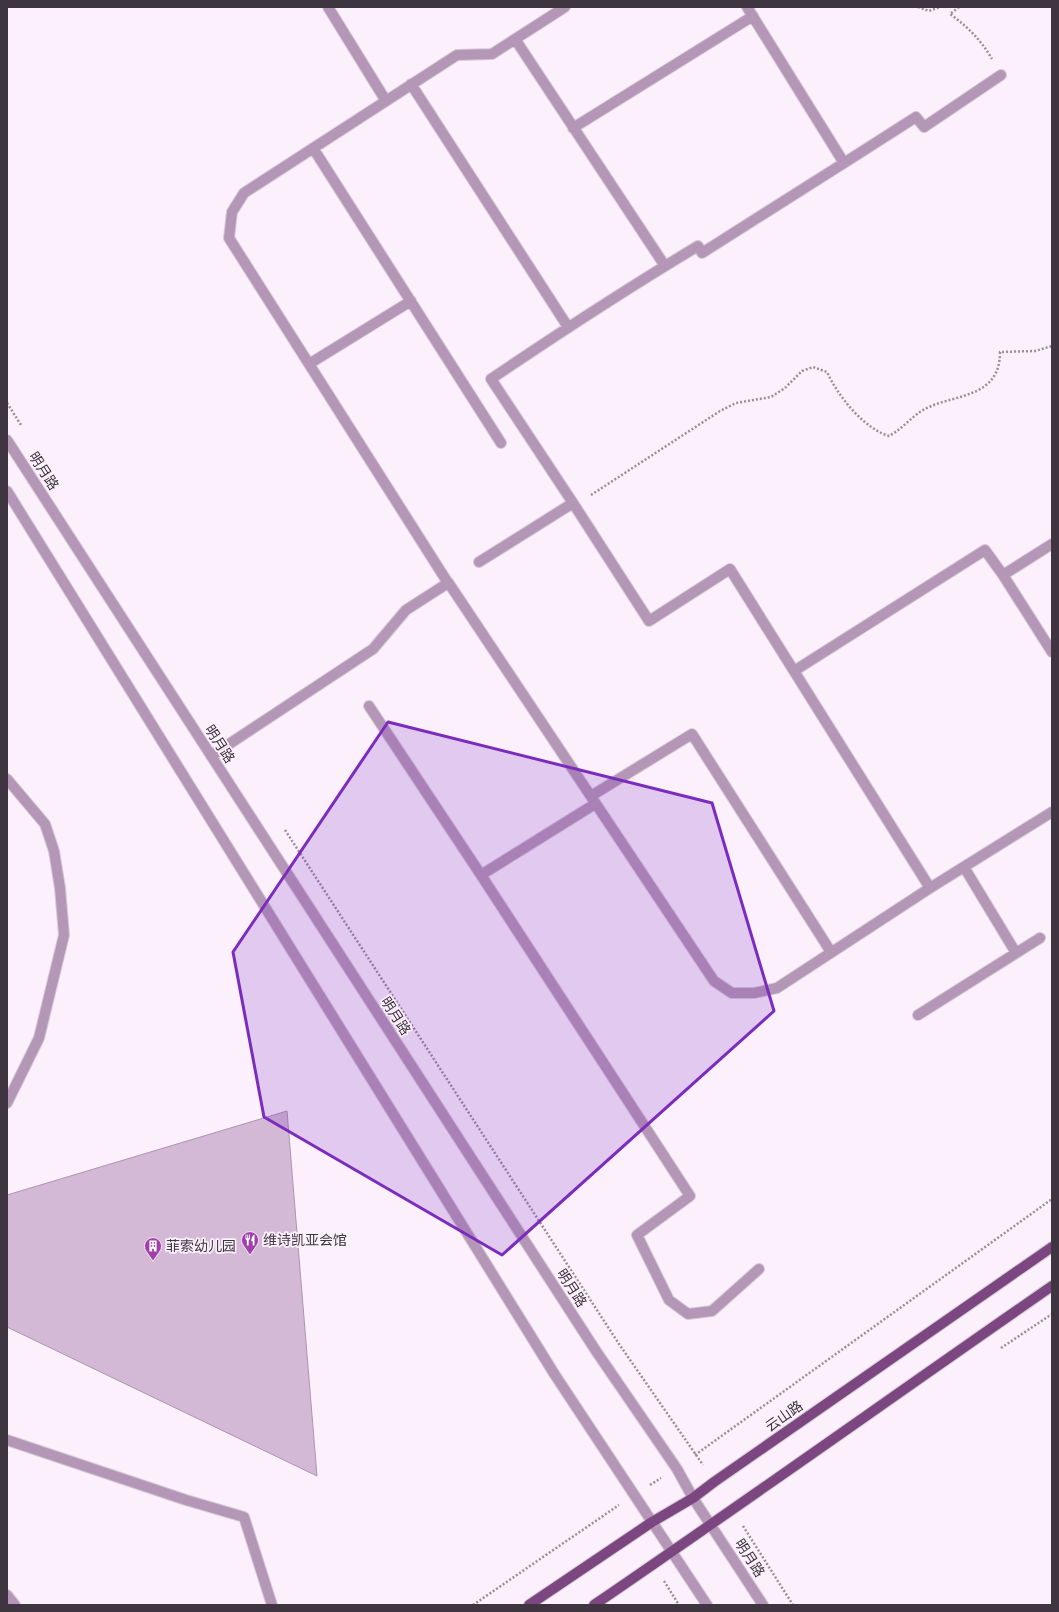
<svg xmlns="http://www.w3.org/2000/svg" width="1059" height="1612" font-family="Helvetica,'Noto Sans SC',sans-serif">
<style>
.building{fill:#d3b9d5;stroke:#ad94af}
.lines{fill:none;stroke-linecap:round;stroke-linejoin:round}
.minor-casing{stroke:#d5cbd6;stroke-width:12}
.major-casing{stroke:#d5cbd6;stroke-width:12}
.path{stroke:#998e9a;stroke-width:2.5;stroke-dasharray:2 2;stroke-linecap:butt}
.minor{stroke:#b496b6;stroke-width:10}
.major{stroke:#7c4781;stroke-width:10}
.marked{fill:#7b2cbf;fill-opacity:0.2;stroke:#7b2cbf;stroke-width:3;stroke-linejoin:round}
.labels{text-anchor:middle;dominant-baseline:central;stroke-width:3.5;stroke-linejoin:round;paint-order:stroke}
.street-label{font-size:14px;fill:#3f3540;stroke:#fbf0fc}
.poi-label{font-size:14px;fill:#3f3540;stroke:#fbf0fc;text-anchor:start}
</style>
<rect width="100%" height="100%" fill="#fbf0fc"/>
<!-- building -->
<path class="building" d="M287,1111L317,1476L7,1327V1195Z"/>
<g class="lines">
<!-- minor casing -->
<g class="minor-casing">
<path id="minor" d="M328,7L386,101
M747,7L844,163L916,117L924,127L1001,75
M515,39L665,266
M411,84L568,327
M573,128L753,16
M313,148L501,443
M309,364L411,301
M7,440L596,1351L677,1469L693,1498L763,1605
M7,491L555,1375L707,1605
M573,503L649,621L730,569L930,888
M1052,544L1003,575L1052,652
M479,562L573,503L491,379C559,333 628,288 698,246L702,253L844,163
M448,582L714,981L732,993H754L777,988L930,888L1052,812
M794,671L985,550L1003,575
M369,706L481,875L595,804
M211,756L373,649L406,610L448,583L229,238L232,212L244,193L457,55L492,54L565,7
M7,779L45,824L54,851L60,888L64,935L39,1038L7,1103
M591,796L692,734L831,952
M964,867L1016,953
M481,875L690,1196L637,1235L669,1300L688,1314L712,1311L759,1269
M918,1015L1040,938
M7,1440L186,1500L244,1517L272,1605
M7,1595L15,1605"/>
</g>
<!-- major casing -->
<g class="major-casing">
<path id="major" d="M529,1605L652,1522L693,1498L714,1482L1052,1247
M594,1605C748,1500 899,1392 1052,1286"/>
</g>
<!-- path -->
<path class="path" d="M918,7L929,11L940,7
M959,7L950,14C968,27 981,40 992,59
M7,403L21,425
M591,495L720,411L736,403L771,397L785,388L802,371L813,367L827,372C838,396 863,428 889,436C904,428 913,414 929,407C958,394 1000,397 1000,352L1035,351L1052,346
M285,830L619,1344L703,1465
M1001,1348L1052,1314
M695,1455L1052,1199
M650,1485L661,1478
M743,1526L793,1605
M664,1581L679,1605
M473,1605L619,1505"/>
<!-- minor -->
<use href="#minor" class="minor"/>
<!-- major -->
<use href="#major" class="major"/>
</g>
<!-- marked area -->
<path class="marked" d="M388,722L712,803L774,1011L502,1255L264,1117L233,952Z"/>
<!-- icons -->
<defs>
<g id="restaurant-pin" transform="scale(0.9)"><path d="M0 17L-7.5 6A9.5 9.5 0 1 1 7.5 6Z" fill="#a041aa" stroke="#fbf0fc"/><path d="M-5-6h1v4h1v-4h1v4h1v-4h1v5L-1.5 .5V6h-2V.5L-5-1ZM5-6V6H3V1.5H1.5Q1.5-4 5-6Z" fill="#fff"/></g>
<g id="building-pin" transform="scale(0.9)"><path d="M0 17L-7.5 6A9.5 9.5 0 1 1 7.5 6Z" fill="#a041aa" stroke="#fbf0fc"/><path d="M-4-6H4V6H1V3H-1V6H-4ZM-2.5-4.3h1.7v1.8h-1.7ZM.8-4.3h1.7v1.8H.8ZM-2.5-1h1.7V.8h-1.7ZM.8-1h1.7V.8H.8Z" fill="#fff"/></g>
</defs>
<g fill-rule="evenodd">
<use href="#restaurant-pin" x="250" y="1240"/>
<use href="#building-pin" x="153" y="1246"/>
</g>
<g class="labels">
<!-- street labels -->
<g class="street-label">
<text transform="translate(44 471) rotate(57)">明月路</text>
<text transform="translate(220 744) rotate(57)">明月路</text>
<text transform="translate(396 1016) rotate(57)">明月路</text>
<text transform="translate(572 1288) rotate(57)">明月路</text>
<text transform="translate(784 1416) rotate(-35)">云山路</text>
<text transform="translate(750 1558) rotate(57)">明月路</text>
</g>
<!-- poi labels -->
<g class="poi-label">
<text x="263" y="1240">维诗凯亚会馆</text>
<text x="166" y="1246">菲索幼儿园</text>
</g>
</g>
<!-- border -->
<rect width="1059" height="1612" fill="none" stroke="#3f3540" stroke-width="16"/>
</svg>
